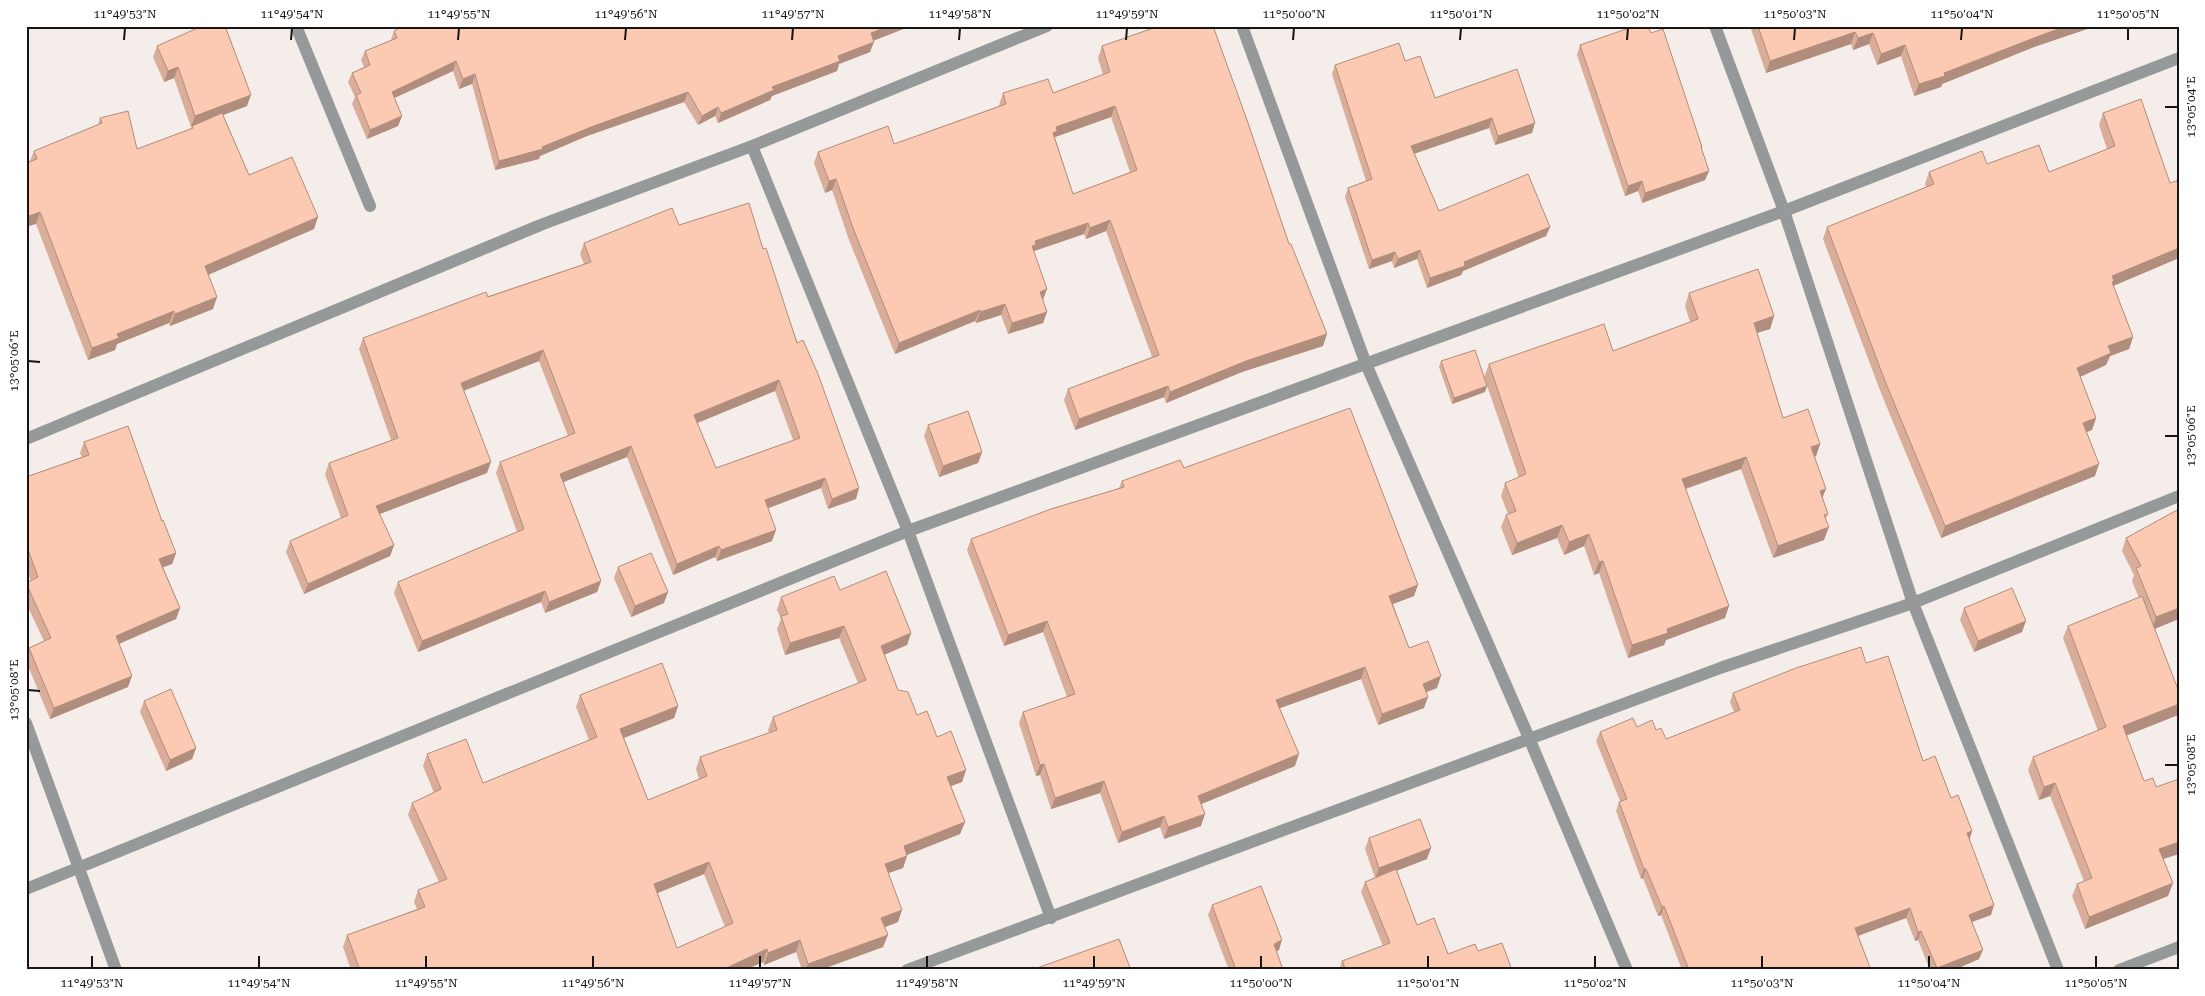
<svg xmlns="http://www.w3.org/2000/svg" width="2205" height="996" font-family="'Roboto Serif',serif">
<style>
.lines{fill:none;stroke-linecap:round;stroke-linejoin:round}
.minor{stroke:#95999a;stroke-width:12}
.wall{fill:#d9ad99;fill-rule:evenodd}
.shaded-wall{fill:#b08d7d}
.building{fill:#fcc9b2;stroke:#b08d7d;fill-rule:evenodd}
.ticks{fill:none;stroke:#171413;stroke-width:2}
.neatline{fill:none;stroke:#171413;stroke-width:2}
.ticks-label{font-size:12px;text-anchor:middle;fill:#171413}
</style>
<rect width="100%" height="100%" fill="#f5edea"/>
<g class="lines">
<!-- minor -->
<path class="minor" d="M296,26L370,206
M1242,26L1366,364L1529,738L1627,970
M1715,26L1784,211L1913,603L2058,970
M752,146L908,531L1051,918
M26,439L543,224L752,146L1047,26
M26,723L116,970
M26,889L908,531L1784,211L2179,58
M907,970L1723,667L1913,603L2179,496
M2119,970L2179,947"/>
</g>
<!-- wall -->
<path class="wall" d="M911,26L873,41L870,52L839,64L837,71L772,96L770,100L718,123L715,116L698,125L684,102L587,136L540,156L539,159L495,170L472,84L459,89L453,71L394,98L402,116L398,126L367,139L352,104L355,97L348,82L352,73L364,67L361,60L365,51L391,40L394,31Z
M1750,26H2091L2090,28L2034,47L1942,84L1941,87L1914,96L1901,56L1877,65L1869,44L1853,50L1851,44L1766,73Z
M1651,33L1702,147L1701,149L1709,171L1705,180L1642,203L1638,191L1625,196L1577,55L1580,45Z
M157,46L247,106L223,115L249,175L314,229L208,274L213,309L170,326L169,323L117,344L115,350L88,360L36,224L30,161L34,151L98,125L100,118L137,149L191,129L192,126H194L191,127L174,78L164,82L153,57Z
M1102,46L1289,244L1323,346L1242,372L1166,403L1164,397L1075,430L1064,400L1068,389L1152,357L1106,231L1086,239L1084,234L1034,251L1043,300L1047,312L1043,323L1008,334L1001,315L976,323L975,321L895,354L849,240L832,190L825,193L814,163L818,152L894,144L999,106V105L1003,93H1053L1103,75L1098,58ZM1111,117L1130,172L1073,194L1055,138V137Z
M1405,61L1435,98L1532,133L1495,145L1489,128L1414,153L1439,211L1550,227L1546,236L1463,271L1461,275L1427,288L1417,259L1394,268L1392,261L1369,269L1345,197L1348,188L1366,181L1332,74L1335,65Z
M2103,113L2179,258L2113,286L2133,337L2129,349L2110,356L2106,365L2080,377L2096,418L2092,430L2086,432L2095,476L1941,538L1881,393L1823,239L1827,227L1926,187L1925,184L1929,172L1987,164L2049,172L2107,149L2099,125Z
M679,225L763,249L856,499L828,509L821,488L768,508L772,541L717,561L715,557L673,575L627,457L563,482L601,581L597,592L545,613L541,602L418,652L394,593L398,582L517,532L496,473L500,462L568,436L539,361L464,391L487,473L379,514L394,545L390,556L304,594L286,552L290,541L341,518L325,474L329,463L391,440L359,349L363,338L584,264L580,254L584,243ZM775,391L793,440L716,468L697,423Z
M1689,293L1774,316L1770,329L1757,333L1783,418L1820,444L1816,456L1815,457L1823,498L1828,514L1826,519L1824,540L1773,558L1741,469L1686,489L1725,618L1666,640L1664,645L1628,658L1599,573L1594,575L1584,546L1564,555L1557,538L1512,555L1501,527L1506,515L1508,514L1501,496L1505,483L1519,478L1484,377L1489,364L1613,351L1690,322L1685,306Z
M1441,361L1485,392L1452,404L1439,367Z
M928,425L982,452L978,463L939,477L924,436Z
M84,442L162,521L176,553L172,564L163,567L180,608L176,619L119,643L128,687L50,719L26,661V655L29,648L44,641L26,603V583L31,581L26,567V477L82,457L80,453Z
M1184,468L1414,596L1393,604L1409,648L1437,688L1426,692L1424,708L1378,725L1361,679L1280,708L1295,766L1201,804V826L1164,839L1160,827L1118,843L1100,793L1051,809L1040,775L1036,776L1019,723L1023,712L1067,697L1043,632L1004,646L967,550L971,539L1119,488L1122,481Z
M2179,509L2155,629L2178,715L2126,735L2163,859L2173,883L2168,896L2085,929L2072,896L2077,884L2084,881L2050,796L2039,800L2028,770L2033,757L2098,731L2063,638L2068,626L2139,598L2132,581L2134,575L2122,551L2126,538Z
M618,567L664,603L631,617L614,578Z
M840,590L911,633L907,645L884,654L898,690L917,715L966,770L962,782L951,786L965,822L960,834L907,855L903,868L888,873L898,922L885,927L883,947L820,970H802L796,952L764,965L763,962L745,970H351L343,947L347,935L417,909L414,902L418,890L439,882L408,815L412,803L434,793L423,766L427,754L483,783L589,740L576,707L580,695L678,706L674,718L624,738L648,800L699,779L696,769L700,757L769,733L768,730L773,717L858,683L839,638L785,655L777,629L781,619L777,610L781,597ZM704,874L725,927L677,948L658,893Z
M1964,608L2022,632L1974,652L1960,620Z
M1866,663L1923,761L1951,798L1972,831L1969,840L1991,915L1972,922L1979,959L1954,970H1930L1918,940L1915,941L1906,918L1858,936L1871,970H1682L1661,915L1658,916L1643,878L1641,879L1616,811L1619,802L1620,801L1596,741L1600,732L1637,727L1656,730L1666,739L1734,712L1730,702L1733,693Z
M144,701L196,748L192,759L166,771L140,712Z
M1369,838L1427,859L1396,871L1417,925L1448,954L1478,951L1512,970H1339L1342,961L1383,946L1361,892L1365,882L1375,878L1365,849Z
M1212,905L1279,950L1276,951L1283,970H1229L1208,915Z"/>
<!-- shaded-wall -->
<path class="shaded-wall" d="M889,26H911L867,43L871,33Z
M2067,26H2091L2090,28L2034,47L1942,84L1941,87L1914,96L1919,84L1944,73L2039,36Z
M1855,32L1851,44L1766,73L1770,61Z
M1873,33L1869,44L1853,50L1858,38Z
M874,42L870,52L839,64L837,71L772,96L770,100L718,123L721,113L772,87L838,56Z
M1905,45L1901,56L1877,65L1881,54Z
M456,61L453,71L388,101L392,92Z
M178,67L174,78L164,82L168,71Z
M475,74L472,84L459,89L463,79Z
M688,92L684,102L587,136L540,156L539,159L495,170L499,161L542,147L591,127Z
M251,95L247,106L191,127L195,116Z
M1115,106L1111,117L1055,137L1053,142V133L1056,127Z
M718,107L715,116L698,125L702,116Z
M402,116L398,126L367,139L370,130Z
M1492,118L1489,128L1408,156L1411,146Z
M1535,123L1532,133L1495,145L1498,136Z
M1709,171L1705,180L1642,203L1645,193Z
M836,179L832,190L825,193L829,181Z
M1642,181L1638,191L1625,196L1628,186Z
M40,212L36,224L26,227V217Z
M318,217L314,229L201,278L205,266Z
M1110,220L1106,231L1086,239L1090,228Z
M1088,223L1084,234L1034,251L1032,256V246L1035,241Z
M1550,227L1546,236L1463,271L1461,275L1427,288L1430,278L1464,262Z
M2179,248V258L2113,286L2112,276Z
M1420,250L1417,259L1394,268L1398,259Z
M1395,252L1392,261L1369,269L1372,260Z
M1047,289L1043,300L1040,292Z
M217,297L213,309L170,326L175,314Z
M1005,304L1001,315L976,323L980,312Z
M980,310L975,321L895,354L899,343Z
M174,311L169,323L117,344L115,350L88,360L92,348L117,334Z
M1047,312L1043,323L1008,334L1012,323Z
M1774,316L1770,329L1750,335L1754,323Z
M1327,334L1323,346L1242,372L1166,403L1170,392L1246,361Z
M2133,337L2129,349L2110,356L2106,365L2073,380L2077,368L2108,346Z
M543,350L539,361L457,393L461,383Z
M779,380L775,391L690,426L694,415Z
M1168,386L1164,397L1075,430L1079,419Z
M1487,386L1485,392L1452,404L1454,398Z
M2096,418L2092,430L2079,435L2083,423Z
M1820,444L1816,456L1807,460L1811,447Z
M631,446L627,457L556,485L560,474Z
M982,452L978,463L939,477L943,466Z
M1746,457L1741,469L1678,491L1682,479Z
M491,462L487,473L372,517L376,506Z
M2099,464L2095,476L1941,538L1945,526Z
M825,478L821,488L761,511L765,500Z
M859,488L856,499L828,509L832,499Z
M1826,489L1821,501L1820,491Z
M1562,525L1557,538L1512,555L1517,543Z
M1829,527L1824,540L1773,558L1778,546Z
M776,530L772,541L717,561L721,550Z
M1589,534L1584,546L1564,555L1569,542Z
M394,545L390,556L304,594L308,584Z
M719,546L715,557L673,575L677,564Z
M176,553L172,564L155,570L159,559Z
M1603,561L1599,573L1594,575L1599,562Z
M601,581L597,592L545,613L549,602Z
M1418,585L1414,596L1385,607L1389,596Z
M545,591L541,602L418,652L422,641Z
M668,592L664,603L631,617L635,606Z
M1729,606L1725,618L1666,640L1664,645L1628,658L1632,645L1667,629Z
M180,608L176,619L112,647L116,636Z
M2179,608V619L2152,630L2156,617Z
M1047,621L1043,632L1004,646L1008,635Z
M2026,621L2022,632L1974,652L1978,641Z
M844,626L839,638L785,655L790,643Z
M911,633L907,645L877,658L881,646Z
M1365,667L1361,679L1272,711L1276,700Z
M132,676L128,687L50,719L54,708Z
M1441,676L1437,688L1419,695L1423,684Z
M1428,697L1424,708L1378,725L1382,714Z
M2179,704L2178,715L2118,739L2123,726Z
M678,706L674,718L616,741L620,729Z
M196,748L192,759L166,771L170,760Z
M1299,754L1295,766L1194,807L1198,796Z
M1044,764L1040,775L1036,776L1040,765Z
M966,770L962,782L943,789L947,777Z
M1104,781L1100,793L1051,809L1055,798Z
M2055,783L2050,796L2039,800L2044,787Z
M1205,814L1201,826L1164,839L1168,827Z
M1164,816L1160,827L1118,843L1122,832Z
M965,822L960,834L899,858L904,846Z
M1972,831L1969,841L1967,833Z
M2179,842V854L2154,862L2159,849Z
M1431,848L1427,859L1375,879L1379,868Z
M907,856L903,868L880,876L885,864Z
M709,862L704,874L650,896L654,884Z
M1644,869H1646L1643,878L1641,879Z
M2173,883L2168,896L2085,929L2089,917Z
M1994,905L1991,915L1966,924L1969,915Z
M1664,906L1661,915L1658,916L1662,907Z
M1910,908L1906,918L1852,938L1855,928Z
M902,910L898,922L877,930L881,918Z
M1921,931L1918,940L1915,941L1918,932Z
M888,935L883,947L820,970H806L808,964Z
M800,940L796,952L764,965L768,953Z
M1282,940L1279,950L1270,954L1274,944Z
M767,949L763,962L745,970H722Z
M1983,950L1979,959L1954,970H1936L1937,968Z"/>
<!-- building -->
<path class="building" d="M202,26H225L251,95L195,116L178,67L168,71L157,46Z
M404,26H889L871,33L874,42L838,56L840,61L772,87L774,90L721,113L718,107L702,116L688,92L591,127L542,147L543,149L499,161L475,74L463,79L456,61L392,92L402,116L370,130L356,95L361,93L352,73L370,65L365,51L397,38L394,31Z
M1159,26H1213L1247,120L1289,244H1291L1327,334L1246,361L1170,392L1168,386L1079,419L1068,389L1159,355L1110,220L1090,228L1088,223L1035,241L1036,245L1032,246L1047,289L1040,292L1047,312L1012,323L1005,304L980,312V310L899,343L853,228L836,179L829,181L818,152L888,126L894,144L1006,104L1003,93L1048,79L1053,93L1110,72L1102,46ZM1115,106L1137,170L1073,194L1053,133L1057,131L1056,127Z
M1635,26H1648L1651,33L1663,29L1702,147H1701L1709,171L1645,193L1642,181L1628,186L1580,45Z
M1758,26H2067L2039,36L1944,73L1945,76L1919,84L1905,45L1881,54L1873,33L1858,38L1855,32L1770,61Z
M1399,43L1405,61L1420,56L1435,98L1517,69L1535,123L1498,136L1492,118L1411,146L1439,211L1528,174L1550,227L1464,262L1465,266L1430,278L1420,250L1398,259L1395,252L1372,260L1348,188L1372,179L1335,65Z
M2141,99L2170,183L2179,180V248L2112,276L2114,281L2112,282L2133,337L2108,346L2111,353L2077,368L2096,418L2083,423L2099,464L1945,526L1885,381L1827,227L1934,184L1929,172L1982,151L1987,164L2039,145L2049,172L2115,146L2103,113Z
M128,111L137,149L193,128L192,126L222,113L249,175L292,157L318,217L205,266L217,297L175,314L174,311L117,334L119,338L92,348L40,212L26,217V163L37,159L34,151L102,123L100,118Z
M749,203L763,249L766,248L797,343L803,340L818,374L859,488L832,499L825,478L765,500L776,530L721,550L719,546L677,564L631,446L560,474L601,581L549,602L545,591L422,641L398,582L524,529L500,462L575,433L543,350L461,383L491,462L376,506L394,545L308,584L290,541L348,515L329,463L398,438L363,338L486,292L488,297L591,262L584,243L672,208L679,225ZM779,380L800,438L716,468L694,415Z
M1758,269L1774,316L1754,323L1783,418L1808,409L1820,444L1811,447L1826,489L1820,491L1828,514L1824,515L1829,527L1778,546L1746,457L1682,479L1729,606L1667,629L1668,633L1632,645L1603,561L1599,562L1589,534L1569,542L1562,525L1517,543L1506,515L1516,511L1505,483L1526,474L1489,364L1604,324L1613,351L1698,319L1689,293Z
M1475,350L1487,386L1454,398L1441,361Z
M1350,408L1418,585L1389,596L1409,648L1428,641L1441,676L1423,684L1428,697L1382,714L1365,667L1276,700L1299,754L1198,796L1205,814L1168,827L1164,816L1122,832L1104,781L1055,798L1044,764L1040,765L1023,712L1075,694L1047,621L1008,635L971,539L1051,509L1124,487L1122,481L1180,460L1184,468Z
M968,411L982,452L943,466L928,425Z
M128,426L162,521L163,520L176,553L159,559L180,608L116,636L132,676L54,708L29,648L51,638L26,583L38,577L26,544V477L89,455L84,442Z
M2179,509V608L2156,617L2136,568L2141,566L2126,538Z
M651,553L668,592L635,606L618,567Z
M886,571L911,633L881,646L898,690L908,692L917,715L927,711L937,737L951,731L966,770L947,777L965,822L904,846L907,856L885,864L902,910L881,918L888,935L808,964L800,940L768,953L767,949L722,970H651L650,968L644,970H360L347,935L425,907L418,890L447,879L412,803L441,789L427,754L466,739L483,783L597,737L580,695L662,663L678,706L620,729L648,800L707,776L700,757L777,730L773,717L866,680L844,626L790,643L781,616L788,614L781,597L834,576L840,590ZM709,862L733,923L677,948L654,884Z
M2012,588L2026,621L1978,641L1964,608Z
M2142,596L2179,692V704L2123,726L2144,781L2153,778L2156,787L2179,779V842L2159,849L2173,883L2089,917L2077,884L2092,878L2055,783L2044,787L2033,757L2106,727L2068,626Z
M1861,647L1866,663L1888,656L1923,761L1935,756L1951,798L1958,795L1972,831L1967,833L1994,905L1969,915L1983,950L1937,968L1921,931L1918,932L1910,908L1855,928L1871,970H1689L1664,906L1662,907L1646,869H1644L1619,802L1627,799L1600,732L1633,718L1637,727L1652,720L1656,730L1661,728L1666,739L1740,710L1733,693L1796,668Z
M171,689L196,748L170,760L144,701Z
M1420,819L1431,848L1379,868L1369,838Z
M1396,869L1417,925L1434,918L1448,954L1475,944L1478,951L1502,943L1512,970H1346L1342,961L1390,943L1365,882Z
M1261,886L1282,940L1274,944L1283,970H1236L1212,905Z
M1119,939L1131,970H1028L1034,967V969Z"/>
<!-- ticks -->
<path class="ticks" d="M124,40L125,28M291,40L292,28M458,40L459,28M625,40L626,28M792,40L793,28M959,40L960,28M1126,40L1127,28M1293,40L1294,28M1460,40L1461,28M1627,40L1628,28M1794,40L1795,28M1961,40L1962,28M2128,40V28M2165,107H2178M28,361L40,362M2165,436H2178M28,690L40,691M2165,765H2178M92,968V956M259,968V956M426,968V956M593,968V956M760,968V956M927,968V956M1094,968V956M1261,968V956M1428,968V956M1595,968V956M1762,968V956M1929,968V956M2096,968V956"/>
<!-- border -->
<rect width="2205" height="996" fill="none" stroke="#ffffff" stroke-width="55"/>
<rect x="28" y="28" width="2150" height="940" class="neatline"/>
<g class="ticks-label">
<text x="125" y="18">11°49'53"N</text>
<text x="292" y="18">11°49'54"N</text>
<text x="459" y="18">11°49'55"N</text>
<text x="626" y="18">11°49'56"N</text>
<text x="793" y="18">11°49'57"N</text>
<text x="960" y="18">11°49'58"N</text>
<text x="1127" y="18">11°49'59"N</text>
<text x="1294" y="18">11°50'00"N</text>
<text x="1461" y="18">11°50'01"N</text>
<text x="1628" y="18">11°50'02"N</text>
<text x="1795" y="18">11°50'03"N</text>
<text x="1962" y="18">11°50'04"N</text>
<text x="2128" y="18">11°50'05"N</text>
<text transform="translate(2191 107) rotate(-90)" y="4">13°05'04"E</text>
<text transform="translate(14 361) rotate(-90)" y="4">13°05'06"E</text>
<text transform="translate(2191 436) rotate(-90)" y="4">13°05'06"E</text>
<text transform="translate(14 690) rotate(-90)" y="4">13°05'08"E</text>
<text transform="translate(2191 765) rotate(-90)" y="4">13°05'08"E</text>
<text x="92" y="987">11°49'53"N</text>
<text x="259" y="987">11°49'54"N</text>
<text x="426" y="987">11°49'55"N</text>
<text x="593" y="987">11°49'56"N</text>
<text x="760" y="987">11°49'57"N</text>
<text x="927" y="987">11°49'58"N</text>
<text x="1094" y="987">11°49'59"N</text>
<text x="1261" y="987">11°50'00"N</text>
<text x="1428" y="987">11°50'01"N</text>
<text x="1595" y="987">11°50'02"N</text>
<text x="1762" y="987">11°50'03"N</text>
<text x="1929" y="987">11°50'04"N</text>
<text x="2096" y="987">11°50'05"N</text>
</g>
</svg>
